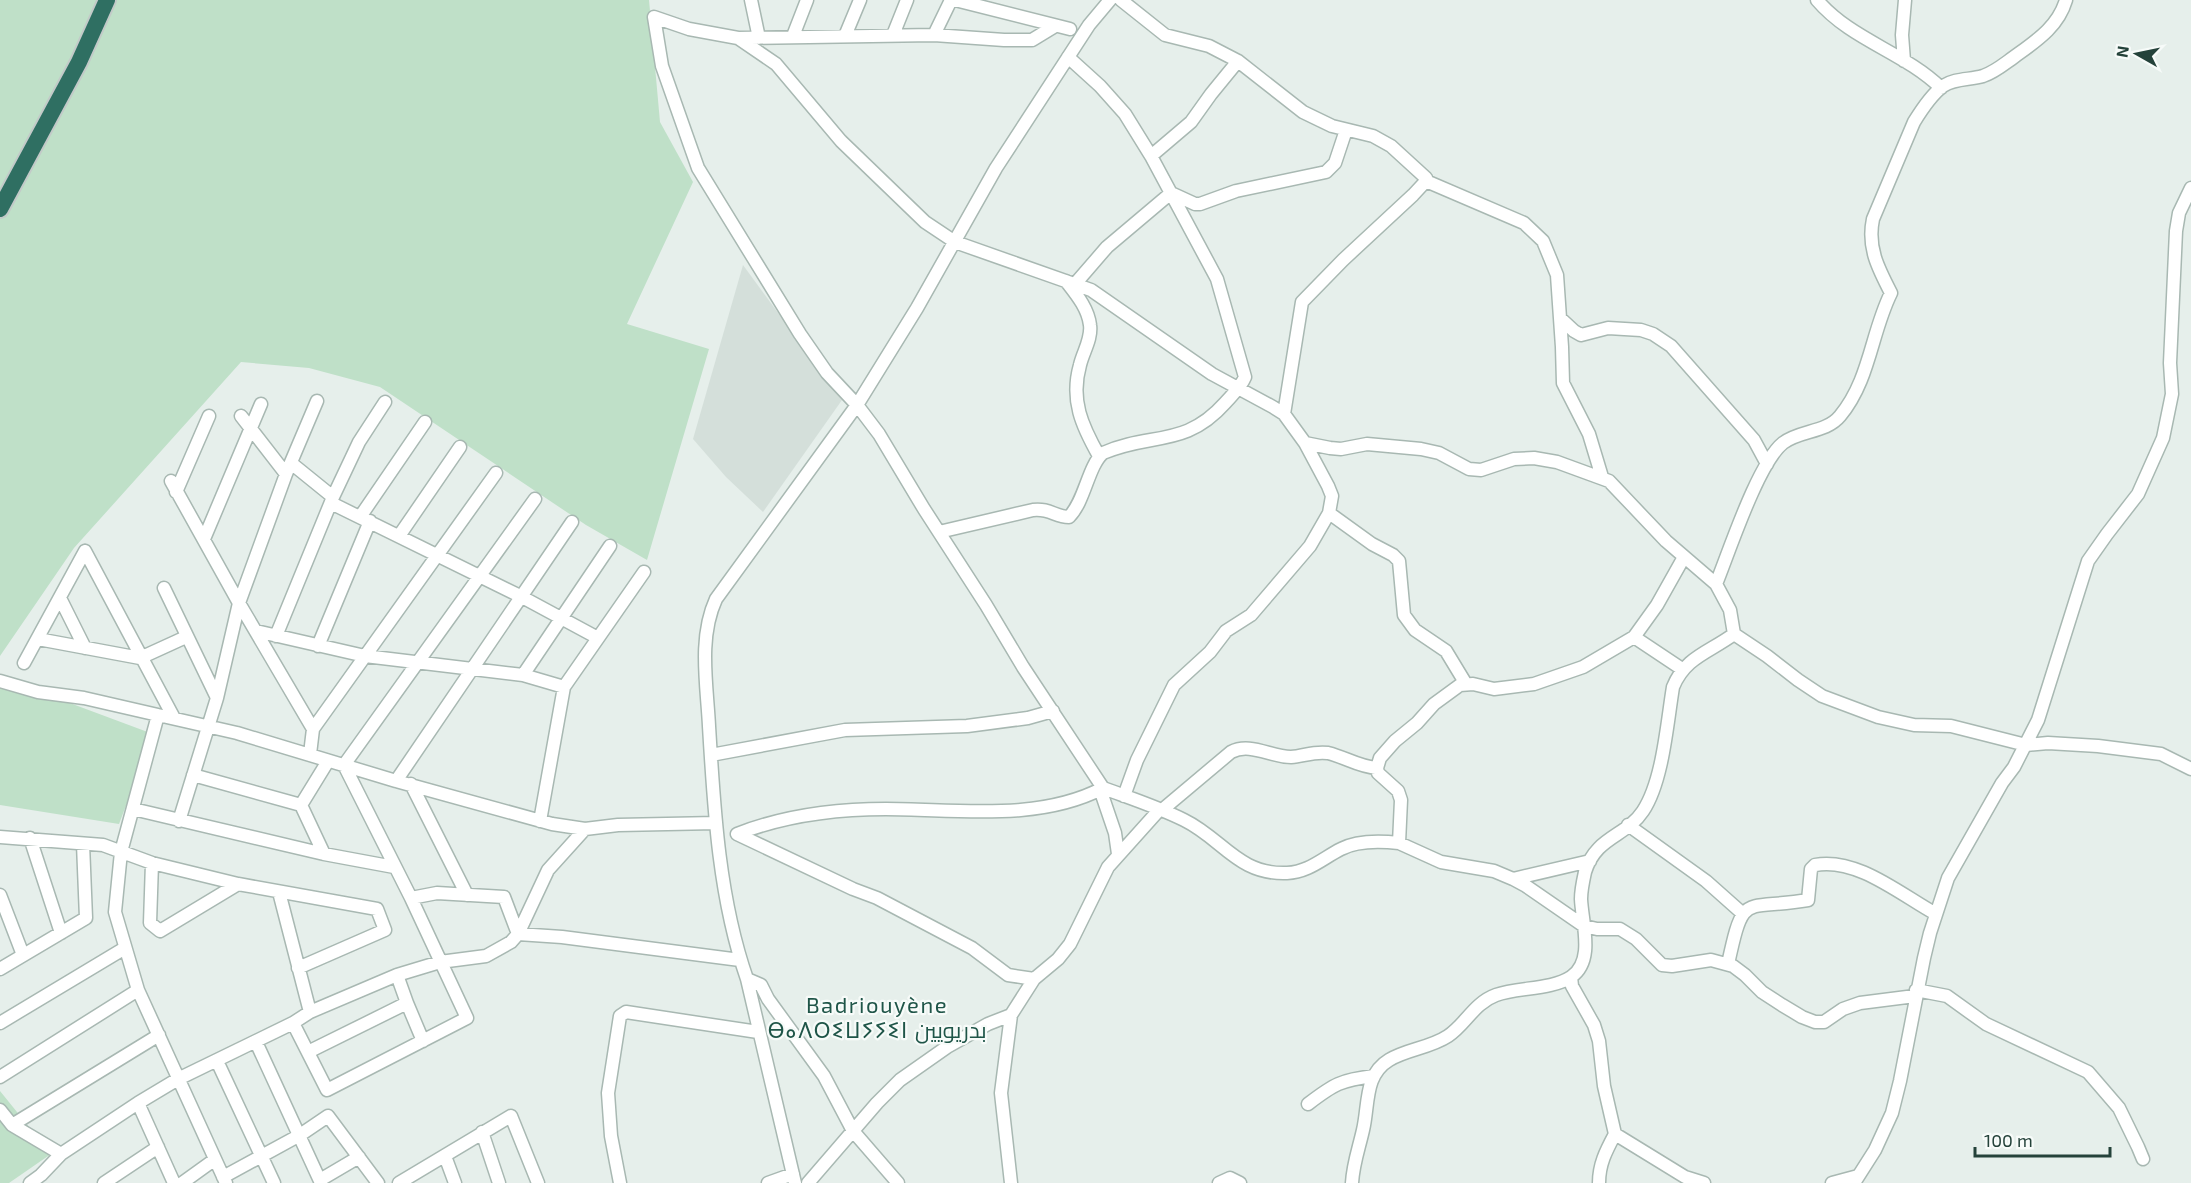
<svg xmlns="http://www.w3.org/2000/svg" width="2191" height="1183" font-family="'Exo 2',Cairo,'Noto Sans Tifinagh',sans-serif">
<style>
.built{fill:#d4dfda}
.green{fill:#bfe0c8}
.lines{fill:none;stroke-linecap:round;stroke-linejoin:round}
.minor-casing{stroke:#a8b8b2;stroke-width:15}
.highway-casing{stroke:#c2cac8;stroke-width:20}
.minor{stroke:#fff;stroke-width:12}
.highway{stroke:#2f6f62;stroke-width:16}
.labels{text-anchor:middle;dominant-baseline:central;stroke-width:4.5;stroke-linejoin:round;paint-order:stroke}
.quarter-label{font-size:22px;letter-spacing:1.5px;fill:#1f5548;stroke:#f7fbf9}
</style>
<rect width="100%" height="100%" fill="#e6efeb"/>
<!-- built -->
<path class="built" d="M743,265L842,400L763,512L726,477L693,439Z"/>
<!-- green -->
<path class="green" d="M0,0H649L660,122L693,182L627,324L709,349L647,560L586,525L380,387L309,368L241,362L74,548L0,656Z
M0,677L153,734L119,824L0,805Z
M0,1091L51,1154L9,1183H0Z"/>
<g class="lines">
<!-- minor casing -->
<g class="minor-casing">
<path id="minor" d="M751,0L759,38
M955,0L1070,29
M1121,0L1165,35L1209,46L1238,61L1303,112L1332,126L1373,136L1391,146L1426,178V181L1413,195L1343,260L1302,302L1284,414
M1817,0C1851,40 1904,52 1941,88
M893,35L907,0
M934,35L951,0
M793,36L807,0
M845,36L860,0
M738,38L934,35L1004,40H1032L1055,26
M1904,61L1902,35L1905,0
M1151,156L1191,122L1211,94L1238,61
M1426,181L1524,223L1543,241L1557,275L1562,347L1563,383L1589,434L1602,477
M1066,281C1076,294 1088,308 1090,325C1092,339 1083,352 1080,365C1070,400 1082,426 1099,456
M1075,284L1107,247L1171,193L1195,204H1200L1236,191L1326,172L1335,163L1346,130
M1560,318L1574,331L1581,335L1608,328L1641,330L1653,334L1671,346L1754,440L1767,464
M241,416L286,474
M1305,443L1330,448L1341,449L1367,444L1421,449L1439,453L1469,469L1481,470L1514,459L1534,458L1557,462L1609,481L1666,541L1716,584L1730,610L1734,634L1767,656L1798,680L1822,696L1878,717L1914,725L1951,726L2026,745L2048,743L2098,746L2161,754L2191,769
M291,463L333,497
M171,481L239,603L313,729L310,754
M176,492L209,416
M331,503L522,597L598,638
M1329,513L1372,544L1393,555L1399,561L1404,615L1415,630L1446,651L1466,684
M360,517L425,422
M939,532L1033,510C1050,508 1055,517 1069,517C1085,501 1088,466 1103,453C1151,432 1185,448 1225,403C1232,395 1241,387 1245,377L1217,279L1151,156L1125,114L1100,86L1068,57
M399,536L460,447
M204,539L261,404
M85,551L174,718
M1716,584C1729,552 1758,463 1783,443C1800,430 1826,433 1840,416C1870,380 1871,333 1891,293C1878,268 1867,247 1873,219L1914,122C1922,109 1931,95 1943,86C1955,78 1970,80 1983,76C1995,72 2004,64 2014,57C2036,41 2058,27 2066,0
M164,588L217,698
M60,598L85,648
M256,631L365,656L523,675L564,687
M276,636L333,497L359,442L385,402
M1634,637L1682,669
M38,639L140,658L186,637
M318,646L370,521
M24,663L85,551
M523,675L610,546
M0,681L38,692L84,698L158,715
M313,729L496,473
M711,755L845,730L967,726L1028,718L1053,711
M193,775L301,805
M396,781L572,522
M411,784L467,895
M1100,789L1115,833L1118,854
M1124,796L1137,760L1174,685L1210,652L1226,631L1251,615L1310,546L1329,513L1332,496L1328,486L1305,443L1284,414L1273,407L1212,374L1091,290L955,242L925,222L841,141L776,64L738,38L689,29L654,17L662,66L698,168L800,334L827,373L857,405L879,434L924,509L986,605L1023,667L1103,788C1130,798 1158,807 1184,820C1223,839 1238,875 1287,873C1309,872 1323,858 1341,849C1358,840 1381,841 1399,843L1401,800L1398,791L1378,773L1377,768L1380,758L1395,741L1417,723L1434,704L1460,685L1473,684L1494,689L1534,684L1583,667L1634,637L1657,605L1684,557
M133,809L324,854L394,867
M1162,810L1231,752C1250,742 1271,757 1291,757C1304,756 1314,751 1328,753C1345,757 1359,767 1377,768
M179,821L217,698L239,603L286,474L317,401
M540,821L564,687L644,572
M1628,825L1706,881L1742,913
M0,837L103,845L152,863L238,884L377,909L385,930L298,968
M30,838L61,933
M1399,843L1441,862L1494,871L1513,879L1526,886L1584,926L1597,929H1620L1636,939L1662,965L1672,966L1711,960L1733,966L1745,975L1762,992L1782,1005L1802,1017L1815,1022H1824L1843,1009L1860,1003L1915,996
M324,854L301,805L328,761
M152,863L150,923L160,931L238,884
M1513,879L1590,861
M279,892L310,1012L397,975L440,962L486,956L511,942L518,934L548,870L585,829
M0,895L23,955
M411,898L437,893L504,897L518,934L562,937L740,960
M1728,964C1744,890 1743,911 1808,900L1811,869L1815,865C1857,857 1901,895 1936,914
M0,969L86,918L83,844
M1571,977L1572,986L1594,1025L1599,1041L1604,1086L1615,1134L1685,1177L1704,1183
M747,979L761,985L768,999L824,1076L853,1131L898,1183
M1034,979L1008,975L972,948L877,898L853,889L737,834C783,816 837,809 886,809C957,809 1038,822 1103,788
M1916,990L1947,996L1986,1024L2088,1072L2119,1108L2138,1147L2143,1159
M407,1003L423,1041
M310,1012L293,1023L327,1090L467,1018L411,898L344,765L535,499
M1011,1015L1001,1093L1011,1183
M0,1023L125,948
M256,1042L321,1183
M308,1052L407,1003L397,975
M217,1061L274,1183
M0,1077L138,990
M138,1103L174,1183
M1308,1104C1334,1084 1341,1080 1374,1076
M0,1110L12,1125L61,1154
M12,1125L159,1035
M482,1132L499,1183
M445,1156L455,1183
M223,1177L300,1135L328,1116L378,1183
M320,1180L359,1157
M30,1183L41,1175L61,1154L138,1103L178,1079L293,1023
M104,1183L158,1147
M182,1183L214,1160
M226,1183L138,990L115,912L121,852L158,715L237,733L396,781L552,824L585,829L618,825L716,823
M399,1183L511,1116L538,1183
M620,1183L611,1136L608,1093L620,1016L626,1012L758,1032
M768,1183L793,1174
M795,1183L747,979C719,899 714,810 709,726C707,685 698,638 716,599L857,405L917,308L996,168L1089,25L1110,0
M808,1183L877,1103L900,1080L947,1047L988,1024L1011,1015L1034,979L1058,959L1070,944L1108,867L1160,809
M1219,1183L1230,1178L1240,1183
M1352,1183C1353,1164 1359,1148 1363,1130C1369,1105 1364,1075 1389,1060C1407,1049 1430,1048 1448,1036C1466,1024 1474,1003 1496,995C1518,987 1551,990 1571,977C1595,961 1582,923 1581,899C1581,891 1583,881 1585,872C1596,836 1626,837 1643,811C1663,781 1667,723 1673,687C1685,657 1710,652 1734,634
M1599,1183C1599,1164 1606,1151 1615,1134
M1832,1183L1858,1176
M1854,1183L1875,1150L1892,1113L1900,1081L1924,958L1930,933L1948,878L2002,783L2014,767L2038,720L2088,561L2107,534L2138,494L2163,438L2172,394L2170,363L2176,231L2179,213L2191,188"/>
</g>
<!-- highway casing -->
<g class="highway-casing">
<path id="highway" d="M0,209L79,62L107,0"/>
</g>
<!-- minor -->
<use href="#minor" class="minor"/>
<!-- highway -->
<use href="#highway" class="highway"/>
</g>
<g class="labels">
<!-- quarter labels -->
<g class="quarter-label">
<text x="877" y="1004">Badriouyène<tspan x="877" dy="25">ⴱⴰⴷⵔⵉⵡⵢⵢⵉⵏ بدريويين</tspan></text>
</g>
</g>
<!-- north arrow -->
<g transform="translate(2137 54) rotate(279)" stroke="#f7fbf9" stroke-width="4.5" paint-order="stroke">
<path d="M0-4.5L10 22L0 15L-10 22Z" fill="#24423a"/>
<text y="-9" font-size="16" font-weight="bold" text-anchor="middle" fill="#24423a">N</text>
</g>
<!-- scale -->
<path d="M1975 1147v9h135v-9" fill="none" stroke="#24423a" stroke-width="3"/>
<text x="1984" y="1147" font-size="18" fill="#24423a" stroke="#f7fbf9" stroke-width="4.5" paint-order="stroke">100 m</text>
</svg>
